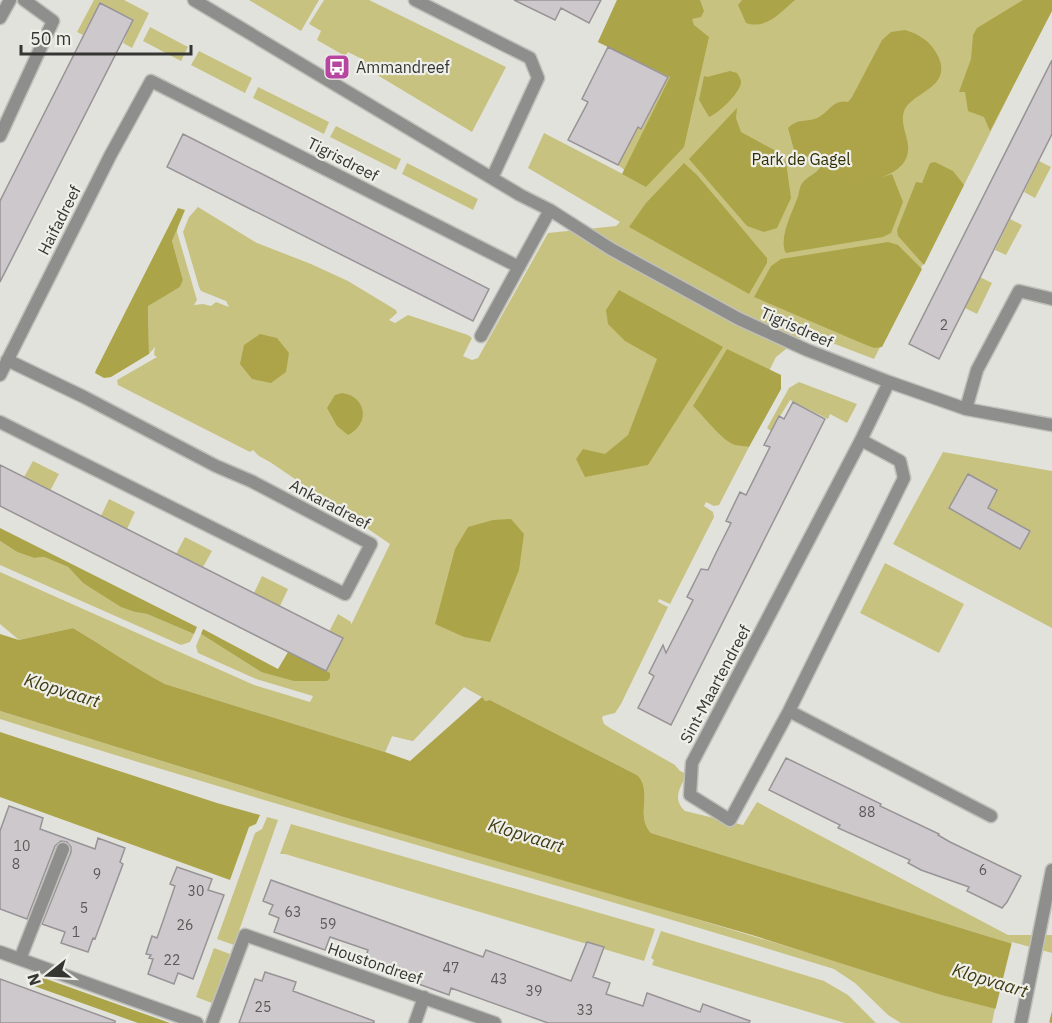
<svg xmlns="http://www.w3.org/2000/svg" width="1052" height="1023" font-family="'IBM Plex Sans',sans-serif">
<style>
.green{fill:#c8c280}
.forest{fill:#aca449}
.water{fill:#ada44a}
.pier{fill:#e2e2dc}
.building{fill:#cdc8cb;stroke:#989396;stroke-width:1.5}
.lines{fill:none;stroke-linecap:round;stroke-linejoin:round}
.minor-casing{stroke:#bfbfba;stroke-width:15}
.tertiary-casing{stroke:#bfbfba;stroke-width:15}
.minor{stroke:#8e8e8c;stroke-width:12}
.tertiary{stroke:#8e8e8c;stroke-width:12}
.labels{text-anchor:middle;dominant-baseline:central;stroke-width:4.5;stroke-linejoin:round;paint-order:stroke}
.number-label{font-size:14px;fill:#5b5a58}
.poi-label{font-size:16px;fill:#353532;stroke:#efefe9;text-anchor:start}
.street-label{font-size:16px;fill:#353532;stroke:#efefe9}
.park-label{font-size:16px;fill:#322e05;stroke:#efefe9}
.water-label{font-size:18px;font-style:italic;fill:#3f3b14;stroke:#efefe9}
</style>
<rect width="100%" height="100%" fill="#e2e2dc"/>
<!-- green -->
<path class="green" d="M94,0H124L149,13L132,48L123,43L133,19L100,3L83,35L77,32Z
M249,0H319L301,31Z
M324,0H369L506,67L472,132L359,64L362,59L348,52L345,56L317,40L321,31L309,24Z
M617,0H1052L1047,19L964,185L874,359L806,333L776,357L733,444L749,447L719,505L714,506L706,502L704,506L713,512L714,517L670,604L659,599L658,602L668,607L621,704L615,713L603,716L602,718L604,724L610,728L675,765L680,771L687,774C680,788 672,799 685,811L743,825L757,802L1008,935H1052V956L651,833C636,817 651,796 637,775L490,700L485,701L464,687L413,741L385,752L165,684C133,667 104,646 73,628L19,640L0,624V572L254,685L310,702L313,696L256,679L198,653L196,646L201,634L261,672L321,681L343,638L329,632L338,614L351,622V625L390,544L270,462L259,456L253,450L250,452L118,385L117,380L157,357L154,355L155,347L149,354L148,305L180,287L183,280L172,241L178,225L177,232L197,300L194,305L203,304L211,306L216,302L229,307L226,301L201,291L199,287L183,232L189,217L198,207L257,243L311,264L348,281L396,310L397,313L389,320L395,323L408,315L468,335L472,338L463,356L472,360L478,358L548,233L616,226L620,222L528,168L544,133L642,184L618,165L638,127L642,129L668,77L598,42Z
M150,27L188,47L181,61L143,41Z
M199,51L252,78L245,93L191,65Z
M258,87L329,122L324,134L253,98Z
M336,126L401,159L396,170L330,137Z
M1039,161L1051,167L1035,198L1024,192Z
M407,163L478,199L473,210L402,174Z
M1010,219L1022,225L1006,255L995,250Z
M980,277L992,283L977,314L965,308Z
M799,382L857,404L847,423L830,414L828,419L790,400L771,431L767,428L789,388Z
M943,452L1052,471V628L893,544Z
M33,461L59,474L50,491L24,477Z
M109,499L135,512L127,529L101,516Z
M185,537L212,551L203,567L176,554Z
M0,541L17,552L34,558L44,557L68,567L83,583L135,612L147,614L194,634L190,642L181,645L0,565Z
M885,563L964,604L939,653L860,613Z
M262,576L288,589L280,606L254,593Z
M0,711L340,816L630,899L862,969L941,995L995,1008L992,1023H901L888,1015L855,983L834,969C556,883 276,807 0,719Z
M267,817L278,820L234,945L217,939L255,833L262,829Z
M291,824L655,929L644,961L285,854H280Z
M661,931L824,981L848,995L876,1023H845L652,965L654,960L651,958Z
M214,948L230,954L212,1003L196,997Z"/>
<!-- forest -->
<path class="forest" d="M617,0H700L704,11L701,17L692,19L694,25L709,37L684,147L646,187L622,174L670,77L598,42Z
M742,0H795C781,12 766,30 746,23L738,5Z
M1023,0H1052V11L990,131L984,117L968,111L965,92H959L971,59L973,35L977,28Z
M730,71L737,73C738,75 741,79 741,82C741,92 718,114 709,117L699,100L704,76L707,77Z
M737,108L736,118L741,132L776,151L779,160L786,162L791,198L777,228L764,232L747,226L689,159Z
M935,162L953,171L964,185L924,265L898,236L897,230L916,182L922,183L930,163Z
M684,163L697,175L767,258V263L749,294L629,227L646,203Z
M821,166C849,182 860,184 892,174L903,202L891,233L883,237L786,253C778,240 792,212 797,199C799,195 799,189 801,185C805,177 817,174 821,166Z
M178,208L185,210L172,241L183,280L180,287L148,306L149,354L111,377L104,378L95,373L96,370Z
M888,242L898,245L922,269L882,347L874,348L859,342L754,297L771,266L781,259Z
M619,290L723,347L648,465L585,477L576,459L583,449L605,454L628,435L657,359L625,341L608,324L606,310Z
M727,349L781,375V389L749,447C745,446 739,446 735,445C722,441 704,416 693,406Z
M342,393C366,396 371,423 348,435L337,426L327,408L335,395Z
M511,519L524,534L519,570L490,642L464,637L435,624L455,549L468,527L493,520Z
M0,528L197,627L194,634L147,614L135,612L121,607L83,583L68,567L44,557L34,558L17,552L0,541Z
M203,629L278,669L288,652L330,673V678L327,681H294L261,672L201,634Z
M0,732L217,803L260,815L256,824L249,827L230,880L0,797Z
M38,976L170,1023H138L34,986Z"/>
<!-- water -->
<path class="water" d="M905,30C919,34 930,41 937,54C955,88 912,91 904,111C899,127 912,141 907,156C901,176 865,185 847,180C834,176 822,167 813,157L799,156L794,150L788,128C799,117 809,123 819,117C830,111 833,99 848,102L852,97L882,40L891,32Z
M260,334L277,338L289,353L286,372L271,383L252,379L240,364L244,345Z
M73,628C104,646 133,667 165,684L385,752L392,736L413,741L464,687L482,697L485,701L490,700L637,775C653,790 635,817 651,833L1052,956V1023L941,995L752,935L340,816L0,711V634L19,640Z"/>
<!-- pier -->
<path class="pier" d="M464,687L482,697L410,761L385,752L392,736L413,741Z
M1012,942L1052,953V1011L1049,1023H1042L995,1011Z"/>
<!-- building -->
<path class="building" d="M514,0H601L589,23L561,8L555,20Z
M100,3L133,20L0,282V201Z
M608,47L668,77L641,129L638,127L618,165L568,140L588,102L582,99Z
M1052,60V134L939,359L909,344Z
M183,134L489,289L473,321L167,167Z
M793,402L825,419L671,725L638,708L654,676L649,673L663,645L666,653L693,600L687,597L701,569L708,570L715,555L731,523L726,521L740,492L746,495L770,447L764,445L779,416L784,419Z
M0,465L343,638L326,671L0,506Z
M968,474L997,490L988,508L1030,531L1020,549L949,508Z
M786,758L881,804L880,806L939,834L938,835L950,842L1021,876L1007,902L1002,908L967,891L969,887L921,870L908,863L910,860L838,828L840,825L769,790Z
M9,806L43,818L40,829L95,849L98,838L125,848L120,862L123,864L95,939L93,938L88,952L61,943L65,932L42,924L71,852V847L67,842L61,841L55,846L27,919L0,909V831Z
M177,867L212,879L208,890L224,895L193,979L178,973L174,984L148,974L153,959L149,958L151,955L146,954L152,936L157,938L163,921L175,886L170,884Z
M271,880L483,957L486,950L571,981L587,942L604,947L593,977L610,983L606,994L643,1006L647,993L700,1012L703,1004L750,1021L749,1023H548L451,988L449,995L363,964L368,950L330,937L325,950L274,932L279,918L269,914L273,905L263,901Z
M265,972L296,982L293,991L374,1021V1023H239L255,979L262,981Z
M0,979L115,1021V1023H0Z"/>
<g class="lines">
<!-- minor casing -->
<g class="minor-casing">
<path id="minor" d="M194,0L520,195L550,210L611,249L739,319L807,350L889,382L966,409L1052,425
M415,0L530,58L538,78L492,178
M0,18L10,0
M0,136L53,21L24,0
M481,336L550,210
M0,375L110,156L151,81L519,267
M966,409L977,370L1019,291L1052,299
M0,422L345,594L371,544L251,481L216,466L84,397L7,360
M861,440L900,461L904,478L789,711L730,820L690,795L692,763L861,440L889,382
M789,711L991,816
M0,952L197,1023
M20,959L63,849
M212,1023L245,935L495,1023
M415,1023L424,997"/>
</g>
<!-- tertiary casing -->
<g class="tertiary-casing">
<path id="tertiary" d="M1021,1023L1052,870"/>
</g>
<!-- minor -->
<use href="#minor" class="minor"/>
<!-- tertiary -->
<use href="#tertiary" class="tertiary"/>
</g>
<!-- icons -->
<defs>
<g id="bus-square" transform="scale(1.35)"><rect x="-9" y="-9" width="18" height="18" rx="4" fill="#b746a1" stroke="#efefe9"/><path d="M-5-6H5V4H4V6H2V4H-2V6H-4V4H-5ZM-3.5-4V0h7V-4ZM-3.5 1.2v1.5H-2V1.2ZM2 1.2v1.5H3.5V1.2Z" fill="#fff"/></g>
</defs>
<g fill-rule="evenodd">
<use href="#bus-square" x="337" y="67"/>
</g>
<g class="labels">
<!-- number labels -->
<g class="number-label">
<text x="944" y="325">2</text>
<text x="867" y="812">88</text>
<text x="22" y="846">10</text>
<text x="16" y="864">8</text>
<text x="983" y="870">6</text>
<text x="97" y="874">9</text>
<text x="196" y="891">30</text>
<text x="84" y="908">5</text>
<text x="293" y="912">63</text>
<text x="328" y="924">59</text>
<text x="185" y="925">26</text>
<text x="76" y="932">1</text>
<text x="172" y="960">22</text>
<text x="451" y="968">47</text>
<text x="499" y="979">43</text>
<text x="534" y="991">39</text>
<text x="263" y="1007">25</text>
<text x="585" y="1010">33</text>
</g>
<!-- poi labels -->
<g class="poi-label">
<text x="356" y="67">Ammandreef</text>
</g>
<!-- street labels -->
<g class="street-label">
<text transform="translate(343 159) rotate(27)">Tigrisdreef</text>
<text transform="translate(59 220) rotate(-63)">Haifadreef</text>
<text transform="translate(797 327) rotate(24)">Tigrisdreef</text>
<text transform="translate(330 504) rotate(28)">Ankaradreef</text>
<text transform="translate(715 684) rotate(-62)">Sint-Maartendreef</text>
<text transform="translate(375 963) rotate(19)">Houstondreef</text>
</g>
<!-- park labels -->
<g class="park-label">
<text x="801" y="159">Park de Gagel</text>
</g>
<!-- water labels -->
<g class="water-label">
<text transform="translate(62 690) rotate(17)">Klopvaart</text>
<text transform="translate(526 835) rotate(17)">Klopvaart</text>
<text transform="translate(990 980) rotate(17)">Klopvaart</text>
</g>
</g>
<!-- north arrow -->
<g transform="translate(48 975) rotate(252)" stroke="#efefe9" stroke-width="4.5" paint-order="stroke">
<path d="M0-4.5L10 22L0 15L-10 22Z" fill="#353532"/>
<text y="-9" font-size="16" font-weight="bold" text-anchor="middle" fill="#353532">N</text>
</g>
<!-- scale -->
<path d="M21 45v9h170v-9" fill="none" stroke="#353532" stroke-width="3"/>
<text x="30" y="45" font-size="18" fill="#353532" stroke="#efefe9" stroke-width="4.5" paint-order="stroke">50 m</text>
</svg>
